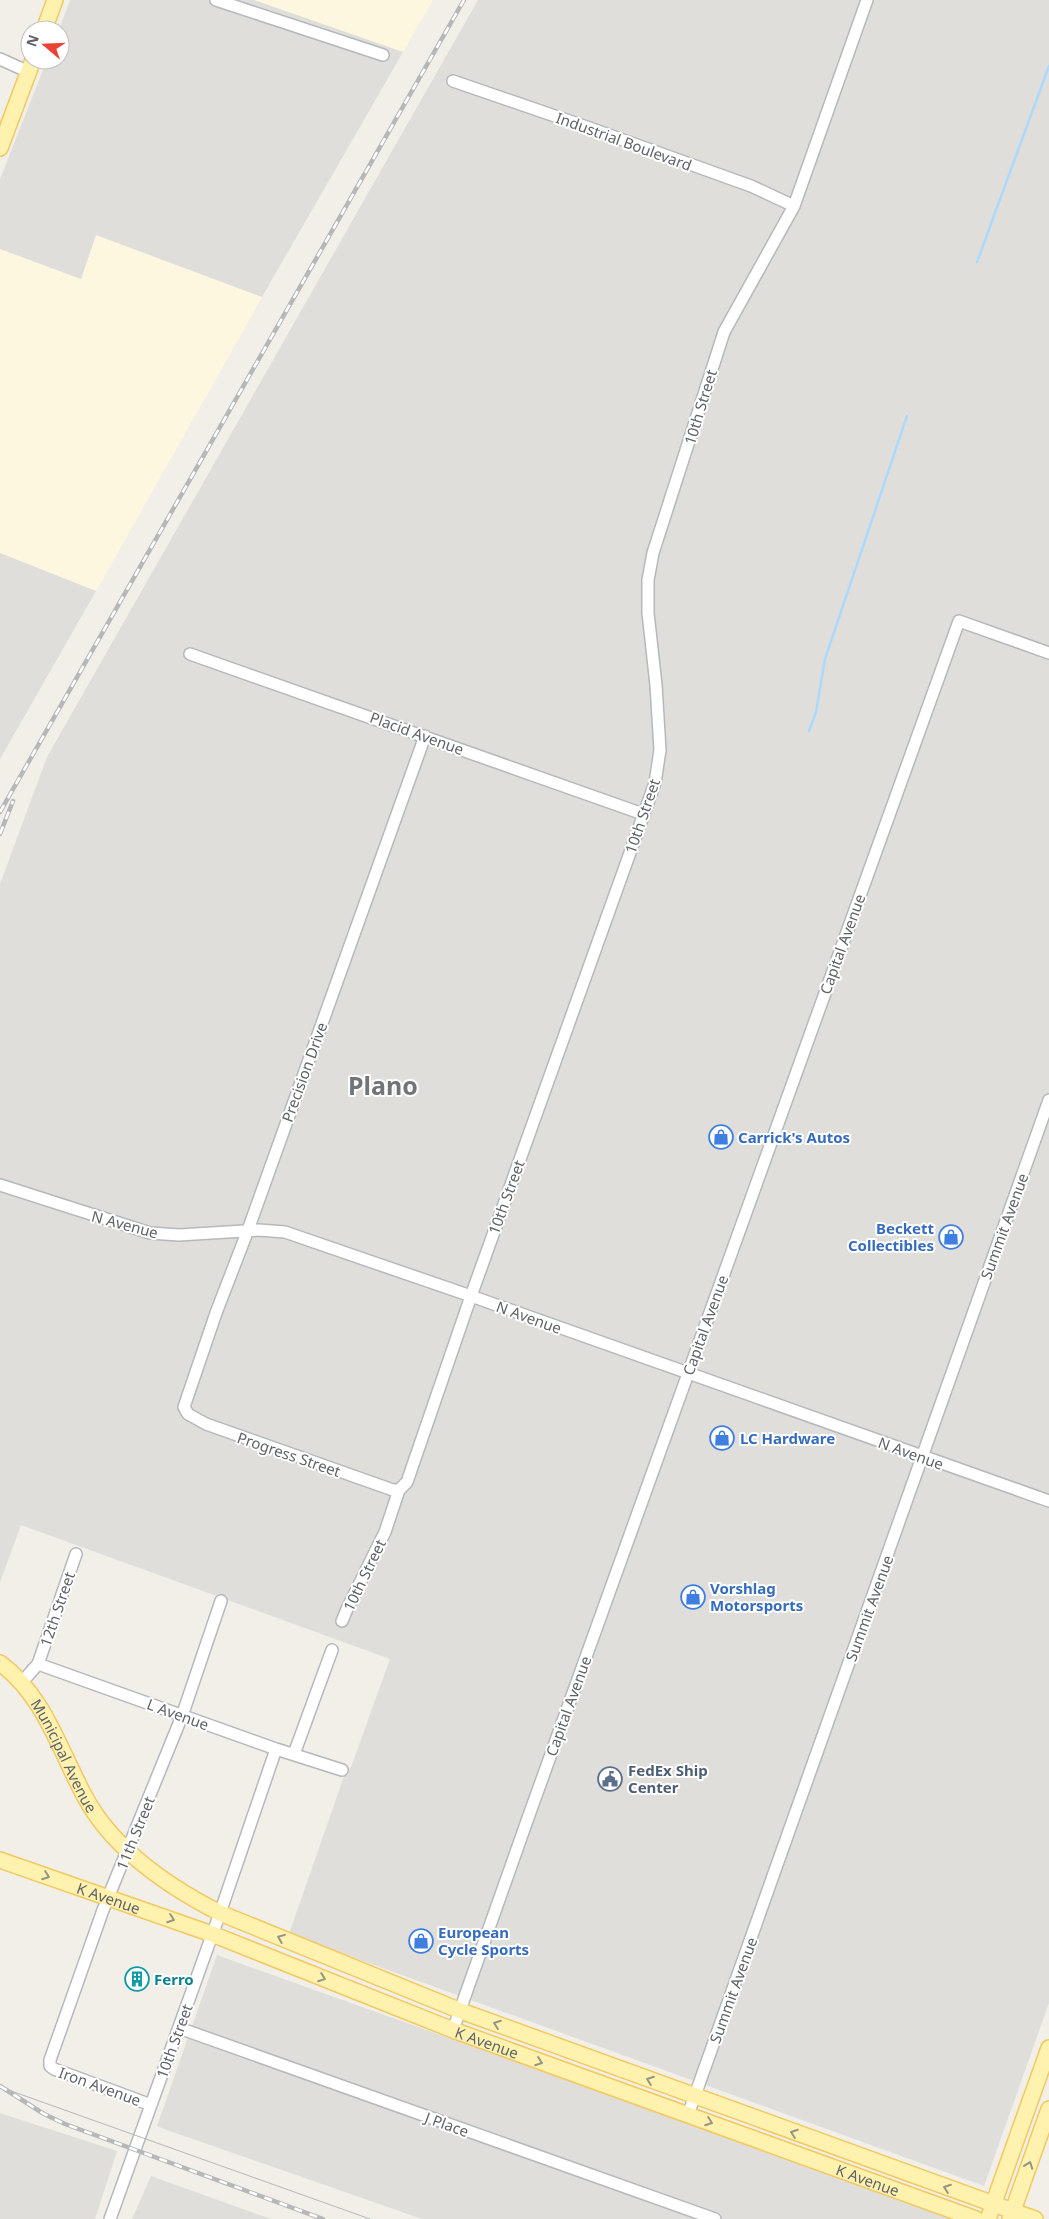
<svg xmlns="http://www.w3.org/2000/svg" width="1049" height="2219" font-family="'Noto Sans',sans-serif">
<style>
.commercial{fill:#fef7e0}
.industrial{fill:#e0deda}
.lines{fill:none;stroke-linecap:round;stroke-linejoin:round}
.stream{stroke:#aadaff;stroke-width:2.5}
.minor-casing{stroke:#b5b8bc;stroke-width:14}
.major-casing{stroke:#f2c960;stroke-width:18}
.minor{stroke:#fff;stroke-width:11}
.major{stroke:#fff2af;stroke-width:15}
.tram{stroke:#b6b7b8;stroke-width:1}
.rail-casing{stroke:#b6b7b8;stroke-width:4.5}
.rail{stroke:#fff;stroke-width:2.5;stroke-dasharray:8;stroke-linecap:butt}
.oneway{stroke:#979581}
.labels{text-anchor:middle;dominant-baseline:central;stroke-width:4;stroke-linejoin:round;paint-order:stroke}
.street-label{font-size:15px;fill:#5f6368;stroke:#fff}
.shop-label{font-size:15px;font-weight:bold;fill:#366cbe;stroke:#fff;text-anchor:start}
.service-label{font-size:15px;font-weight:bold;fill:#4e5e75;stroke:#fff;text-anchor:start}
.culture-label{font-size:15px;font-weight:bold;fill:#0d838f;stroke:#fff;text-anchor:start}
.town-label{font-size:25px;font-weight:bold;fill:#70757a;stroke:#fff}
</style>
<rect width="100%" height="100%" fill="#f1efe8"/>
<!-- commercial -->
<path class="commercial" d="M247,0H433L403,52Z
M96,235L262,297L96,591L0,553V249L81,279Z"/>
<!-- industrial -->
<path class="industrial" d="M70,0H254L403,52L262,297L96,235L81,279L0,249V179L47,60H60L59,30Z
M478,0H1049V2003L984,2186L289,1934L344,1776L351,1767L390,1659L21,1525L0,1582V884L47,757Z
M0,553L96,591L0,759Z
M217,1955L954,2219H422L167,2130L157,2126Z
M0,2113L117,2151L95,2219H0Z
M151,2176L271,2219H132Z"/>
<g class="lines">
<!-- stream -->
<path class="stream" d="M977,262L1049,66
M809,731L816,712L825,659L907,416"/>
<!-- minor casing -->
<g class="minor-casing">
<path id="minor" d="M216,0L383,55
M0,59L29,72
M453,81L584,126L751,186L794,206
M190,654L643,814
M0,1185L150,1233L179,1235L259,1230L285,1232L471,1296L1049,1501
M399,1490H393L206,1424L188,1414L184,1407L216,1313L248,1230L425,736
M342,1621L347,1609L385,1532L399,1490L407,1482L471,1296L655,783L660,750L656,685L648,613V580L653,553L724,332L794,206L867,0
M38,1664L76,1554
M22,1682L38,1664L276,1749L342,1770
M294,1754L332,1650
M179,2028L715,2219
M453,2030L528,1818L959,621L1049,653
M151,2105L54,2069L50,2066V2060L103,1910L182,1716L221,1601
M688,2115L1049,1100
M110,2219L220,1913L276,1749"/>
</g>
<!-- major casing -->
<g class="major-casing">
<g id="major">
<path d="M44,30L55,0"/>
<path d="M0,148L33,60"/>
<path id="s1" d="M0,1663C44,1695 60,1751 85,1797C113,1849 169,1887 220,1913L461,2011L1035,2219"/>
<path id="s2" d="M0,1860L212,1934L453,2030L976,2219"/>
<path d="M988,2219L1049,2048"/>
<path d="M1010,2219L1049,2109"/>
</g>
</g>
<!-- minor -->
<use href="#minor" class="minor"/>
<!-- major -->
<use href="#major" class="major"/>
<!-- tram -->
<path class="tram" d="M0,2087L370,2219"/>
<!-- rail casing -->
<g class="rail-casing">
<path id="rail" d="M0,812L464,0
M0,834L13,801
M0,2086L44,2114L65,2124L323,2219"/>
</g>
<!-- rail -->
<use href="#rail" class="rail"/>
</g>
<!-- one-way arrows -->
<defs><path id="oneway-chevron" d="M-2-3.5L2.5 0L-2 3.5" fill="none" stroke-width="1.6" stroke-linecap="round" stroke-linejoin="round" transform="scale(1.25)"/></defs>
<g class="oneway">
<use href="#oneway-chevron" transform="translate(46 1876) rotate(20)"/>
<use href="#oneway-chevron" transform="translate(171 1919) rotate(20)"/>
<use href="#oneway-chevron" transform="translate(281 1938) rotate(-158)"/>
<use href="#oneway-chevron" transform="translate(322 1978) rotate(21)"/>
<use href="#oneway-chevron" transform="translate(497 2024) rotate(-160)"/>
<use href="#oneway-chevron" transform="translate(539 2062) rotate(20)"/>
<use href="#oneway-chevron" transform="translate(650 2080) rotate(-160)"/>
<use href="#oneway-chevron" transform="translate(709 2122) rotate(20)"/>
<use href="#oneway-chevron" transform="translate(794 2133) rotate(-160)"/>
<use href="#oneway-chevron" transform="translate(1029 2165) rotate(-70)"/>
<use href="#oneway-chevron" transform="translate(947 2188) rotate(-160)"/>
</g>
<!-- icons -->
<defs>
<g id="shop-ring" transform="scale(1.25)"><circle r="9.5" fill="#fff" stroke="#3f7fe0" stroke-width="1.5"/><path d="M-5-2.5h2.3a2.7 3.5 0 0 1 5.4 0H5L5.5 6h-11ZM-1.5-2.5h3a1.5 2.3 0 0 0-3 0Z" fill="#3f7fe0"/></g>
<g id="civic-ring" transform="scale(1.25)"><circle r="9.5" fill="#fff" stroke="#5c6f8a" stroke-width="1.5"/><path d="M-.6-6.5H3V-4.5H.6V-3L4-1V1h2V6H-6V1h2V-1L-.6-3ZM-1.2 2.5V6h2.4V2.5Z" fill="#5c6f8a"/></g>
<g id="building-ring" transform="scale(1.25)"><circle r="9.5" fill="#fff" stroke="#0f9aa8" stroke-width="1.5"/><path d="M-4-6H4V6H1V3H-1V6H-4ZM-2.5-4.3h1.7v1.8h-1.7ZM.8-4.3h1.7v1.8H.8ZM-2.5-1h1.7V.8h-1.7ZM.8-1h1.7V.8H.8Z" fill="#0f9aa8"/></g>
</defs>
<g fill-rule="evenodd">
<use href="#shop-ring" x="721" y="1137"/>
<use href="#shop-ring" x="951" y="1237"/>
<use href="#shop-ring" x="722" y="1438"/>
<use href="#shop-ring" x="693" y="1597"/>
<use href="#civic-ring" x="610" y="1779"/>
<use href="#shop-ring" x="421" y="1941"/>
<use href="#building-ring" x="137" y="1979"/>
</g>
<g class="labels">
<!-- street labels -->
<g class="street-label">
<text transform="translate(624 141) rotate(20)">Industrial Boulevard</text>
<text transform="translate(700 407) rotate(-73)">10th Street</text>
<text transform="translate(417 733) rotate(20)">Placid Avenue</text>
<text transform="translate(642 816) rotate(-71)">10th Street</text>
<text transform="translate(842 944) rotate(-70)">Capital Avenue</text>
<text transform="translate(304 1072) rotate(-70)">Precision Drive</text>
<text transform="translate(506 1197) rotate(-70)">10th Street</text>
<text transform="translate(125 1224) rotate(15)">N Avenue</text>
<text transform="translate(1004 1226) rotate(-70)">Summit Avenue</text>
<text transform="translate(529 1317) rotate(20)">N Avenue</text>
<text transform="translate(705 1325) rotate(-70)">Capital Avenue</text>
<text transform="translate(911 1453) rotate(20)">N Avenue</text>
<text transform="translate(289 1454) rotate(19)">Progress Street</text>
<text transform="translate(364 1575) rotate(-64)">10th Street</text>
<text transform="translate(869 1608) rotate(-70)">Summit Avenue</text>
<text transform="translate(57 1609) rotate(-71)">12th Street</text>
<text transform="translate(568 1706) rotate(-70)">Capital Avenue</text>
<text transform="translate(178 1714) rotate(20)">L Avenue</text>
<text stroke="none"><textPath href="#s1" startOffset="114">Municipal Avenue</textPath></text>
<text transform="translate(135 1833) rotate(-68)">11th Street</text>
<text stroke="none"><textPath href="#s2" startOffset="115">K Avenue</textPath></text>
<text transform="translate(733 1990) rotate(-70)">Summit Avenue</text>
<text transform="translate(174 2041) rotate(-70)">10th Street</text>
<text stroke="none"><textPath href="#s2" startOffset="520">K Avenue</textPath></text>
<text transform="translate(100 2086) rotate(20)">Iron Avenue</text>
<text transform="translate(447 2124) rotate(20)">J Place</text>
<text stroke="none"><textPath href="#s2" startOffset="925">K Avenue</textPath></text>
</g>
<!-- shop labels -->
<g class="shop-label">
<text x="738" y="1137">Carrick's Autos</text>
<text x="934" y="1228" text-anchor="end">Beckett<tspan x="934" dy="17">Collectibles</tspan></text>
<text x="740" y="1438">LC Hardware</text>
<text x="710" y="1588">Vorshlag<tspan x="710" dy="17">Motorsports</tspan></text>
<text x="438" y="1932">European<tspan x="438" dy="17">Cycle Sports</tspan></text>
</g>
<!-- service labels -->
<g class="service-label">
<text x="628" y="1770">FedEx Ship<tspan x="628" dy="17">Center</tspan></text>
</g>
<!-- culture labels -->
<g class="culture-label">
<text x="154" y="1979">Ferro</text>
</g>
<!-- town labels -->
<g class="town-label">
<text x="383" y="1085">Plano</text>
</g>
</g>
<!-- north arrow -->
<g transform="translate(45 45) rotate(289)"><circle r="24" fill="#ffffff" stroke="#bfc1c3"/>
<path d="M0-4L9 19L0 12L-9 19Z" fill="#ea4335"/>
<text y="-8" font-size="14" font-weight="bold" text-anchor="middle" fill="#5f6368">N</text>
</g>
</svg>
